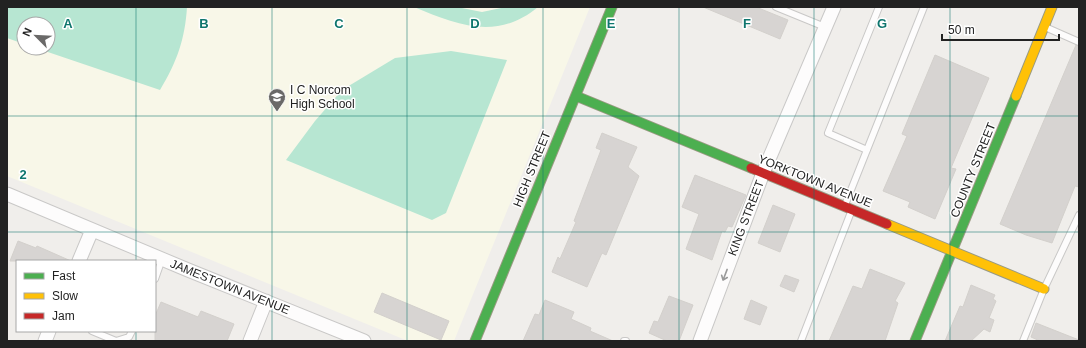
<svg xmlns="http://www.w3.org/2000/svg" width="1086" height="348" font-family="Arial,sans-serif">
<style>
.education{fill:#f8f7e8;fill-rule:evenodd}
.pitch{fill:#b7e6d2}
.building{fill:#d7d4d2;stroke:#d3d0cc}
.lines{fill:none;stroke-linecap:round;stroke-linejoin:round}
.lane-casing{stroke:#c9c8c7;stroke-width:8}
.street-casing{stroke:#c9c8c7;stroke-width:15}
.fast-casing{stroke:#999a82;stroke-width:11}
.slow-casing{stroke:#999a82;stroke-width:11}
.jam-casing{stroke:#999a82;stroke-width:11}
.lane{stroke:#fdfcfc;stroke-width:6}
.street{stroke:#fdfcfc;stroke-width:13}
.fast{stroke:#4caf50;stroke-width:9}
.slow{stroke:#ffc107;stroke-width:9}
.jam{stroke:#c62828;stroke-width:9}
.oneway{stroke:#9a9a9a}
.grid{fill:none;stroke:#0f766e;stroke-width:1;stroke-opacity:0.55}
.labels{text-anchor:middle;dominant-baseline:central;stroke-width:3;stroke-linejoin:round;paint-order:stroke}
.poi-label{font-size:12px;fill:#222;stroke:#fff;text-anchor:start}
.street-label{font-size:12px;fill:#222;stroke:#fff}
.grid-label{font-size:13px;text-anchor:middle;font-weight:bold;fill:#0f766e;stroke:#fff;stroke-width:3;stroke-linejoin:round;paint-order:stroke}
</style>
<rect width="100%" height="100%" fill="#f0eeeb"/>
<!-- education -->
<path class="education" d="M7,7H590L454,341H408L7,176ZM24,24H48V48H24Z"/>
<!-- pitch -->
<path class="pitch" d="M7,7H187C185,39 177,62 160,90L36,48H48V24H24V44L7,38Z
M414,7H457L482,12L506,7H538C497,41 457,25 414,7Z
M451,51L507,60L446,213L432,220L286,160L315,121L342,90L395,58Z"/>
<!-- building -->
<path class="building" d="M703,7H756L788,20L780,39Z
M1076,45L1079,46V187L1075,186L1052,243L1026,235L1000,224Z
M935,55L989,78L951,168L956,169L935,219L908,207L910,202L883,191L907,136L902,134Z
M602,133L637,147L628,167L639,176L606,255L602,253L587,287L552,272L558,257L560,259L576,222L574,221L601,150L596,148Z
M695,175L746,195L732,227L728,226L725,232L722,231L712,260L686,249L699,214L682,207Z
M773,205L795,214L780,252L758,243Z
M18,241L36,248L37,246L71,261H10Z
M870,269L905,283L895,301L898,303L885,341H829L853,286L862,289Z
M785,275L799,280L794,292L780,286Z
M971,285L995,295L993,299L996,301L989,318L994,320L990,332L984,329L971,341H945L960,306L963,307Z
M382,293L449,321L441,340L374,312Z
M669,296L693,305L679,341H667L649,333L654,321L658,322Z
M545,300L574,312L571,319L591,328L590,331L613,341H523L535,314L539,315Z
M751,300L767,307L760,325L744,319Z
M161,302L198,317L201,311L234,324L227,341H155V316Z
M1036,323L1079,340V341H1040L1031,337Z"/>
<g class="lines">
<!-- lane casing -->
<g class="lane-casing">
<path id="lane" d="M776,7L825,27
M1045,27L1079,42
M867,150L828,133L879,7
M845,205L924,7
M155,279L162,259
M92,331L116,341L129,337L132,331
M624,341H626
M801,341L851,212
M1023,341L1044,289L1079,215"/>
</g>
<!-- street casing -->
<g class="street-casing">
<path id="street" d="M7,194L188,270L364,341
M79,261L92,230
M45,341L49,331
M250,341L266,301
M700,341L763,173L834,7"/>
</g>
<!-- fast casing -->
<g class="fast-casing">
<path id="fast" d="M576,96L751,168
M475,341L612,7
M915,341L1016,96"/>
</g>
<!-- slow casing -->
<g class="slow-casing">
<path id="slow" d="M1016,96L1052,7
M887,224L1044,289"/>
</g>
<!-- jam casing -->
<g class="jam-casing">
<path id="jam" d="M751,168L887,224"/>
</g>
<!-- lane -->
<use href="#lane" class="lane"/>
<!-- street -->
<use href="#street" class="street"/>
<!-- fast -->
<use href="#fast" class="fast"/>
<!-- slow -->
<use href="#slow" class="slow"/>
<!-- jam -->
<use href="#jam" class="jam"/>
</g>
<!-- one-way arrows -->
<defs><path id="oneway-shaft" d="M-6 0H5M1.5-3L5.5 0L1.5 3" fill="none" stroke-width="1.6" stroke-linecap="round" stroke-linejoin="round"/></defs>
<use class="oneway" href="#oneway-shaft" transform="translate(725 275) rotate(111)"/>
<!-- grid -->
<path class="grid" d="M136,7V261M272,7V341M407,7V341M543,7V341M679,7V341M814,7V341M950,7V341M7,116H1079M7,232H1079M136,331V341"/>
<!-- icons -->
<defs>
<g id="school-pin" transform="scale(0.9)"><path d="M0 17L-7.5 6A9.5 9.5 0 1 1 7.5 6Z" fill="#6a6968" stroke="#fff"/><path d="M0-5L7-2L0 1L-7-2ZM-4 1L0 2.5L4 1V4Q0 6-4 4Z" fill="#fff"/></g>
</defs>
<g fill-rule="evenodd">
<use href="#school-pin" x="277" y="97"/>
</g>
<g class="labels">
<!-- poi labels -->
<g class="poi-label">
<text x="290" y="90">I C Norcom<tspan x="290" dy="14">High School</tspan></text>
</g>
<!-- street labels -->
<g class="street-label">
<text transform="translate(532 169) rotate(-68)">HIGH STREET</text>
<text transform="translate(973 170) rotate(-68)">COUNTY STREET</text>
<text transform="translate(815 181) rotate(22)">YORKTOWN AVENUE</text>
<text transform="translate(746 218) rotate(-69)">KING STREET</text>
<text transform="translate(230 287) rotate(22)">JAMESTOWN AVENUE</text>
</g>
</g>
<g class="grid-label">
<text x="68" y="28">A</text>
<text x="204" y="28">B</text>
<text x="339" y="28">C</text>
<text x="475" y="28">D</text>
<text x="611" y="28">E</text>
<text x="747" y="28">F</text>
<text x="882" y="28">G</text>
<text x="23" y="179">2</text>
</g>
<!-- border -->
<rect width="1086" height="348" fill="none" stroke="#222222" stroke-width="16"/>
<!-- legend -->
<rect x="16" y="260" width="140" height="72" fill="#ffffff" stroke="#a7a7a7"/>
<rect x="24" y="273" width="20" height="6" fill="#4caf50" stroke="#a7a7a7"/>
<text x="52" y="280" font-size="12" fill="#222222">Fast</text>
<rect x="24" y="293" width="20" height="6" fill="#ffc107" stroke="#a7a7a7"/>
<text x="52" y="300" font-size="12" fill="#222222">Slow</text>
<rect x="24" y="313" width="20" height="6" fill="#c62828" stroke="#a7a7a7"/>
<text x="52" y="320" font-size="12" fill="#222222">Jam</text>
<!-- north arrow -->
<g transform="translate(36 36) rotate(294)"><circle r="19" fill="#ffffff" stroke="#a7a7a7"/>
<path d="M0-3L7 15L0 10L-7 15Z" fill="#6a6968"/>
<text y="-6" font-size="11" font-weight="bold" text-anchor="middle" fill="#222222">N</text>
</g>
<!-- scale -->
<path d="M942 34v6h117v-6" fill="none" stroke="#222222" stroke-width="2"/>
<text x="948" y="34" font-size="12" fill="#222222" stroke="#ffffff" stroke-width="3" paint-order="stroke">50 m</text>
</svg>
